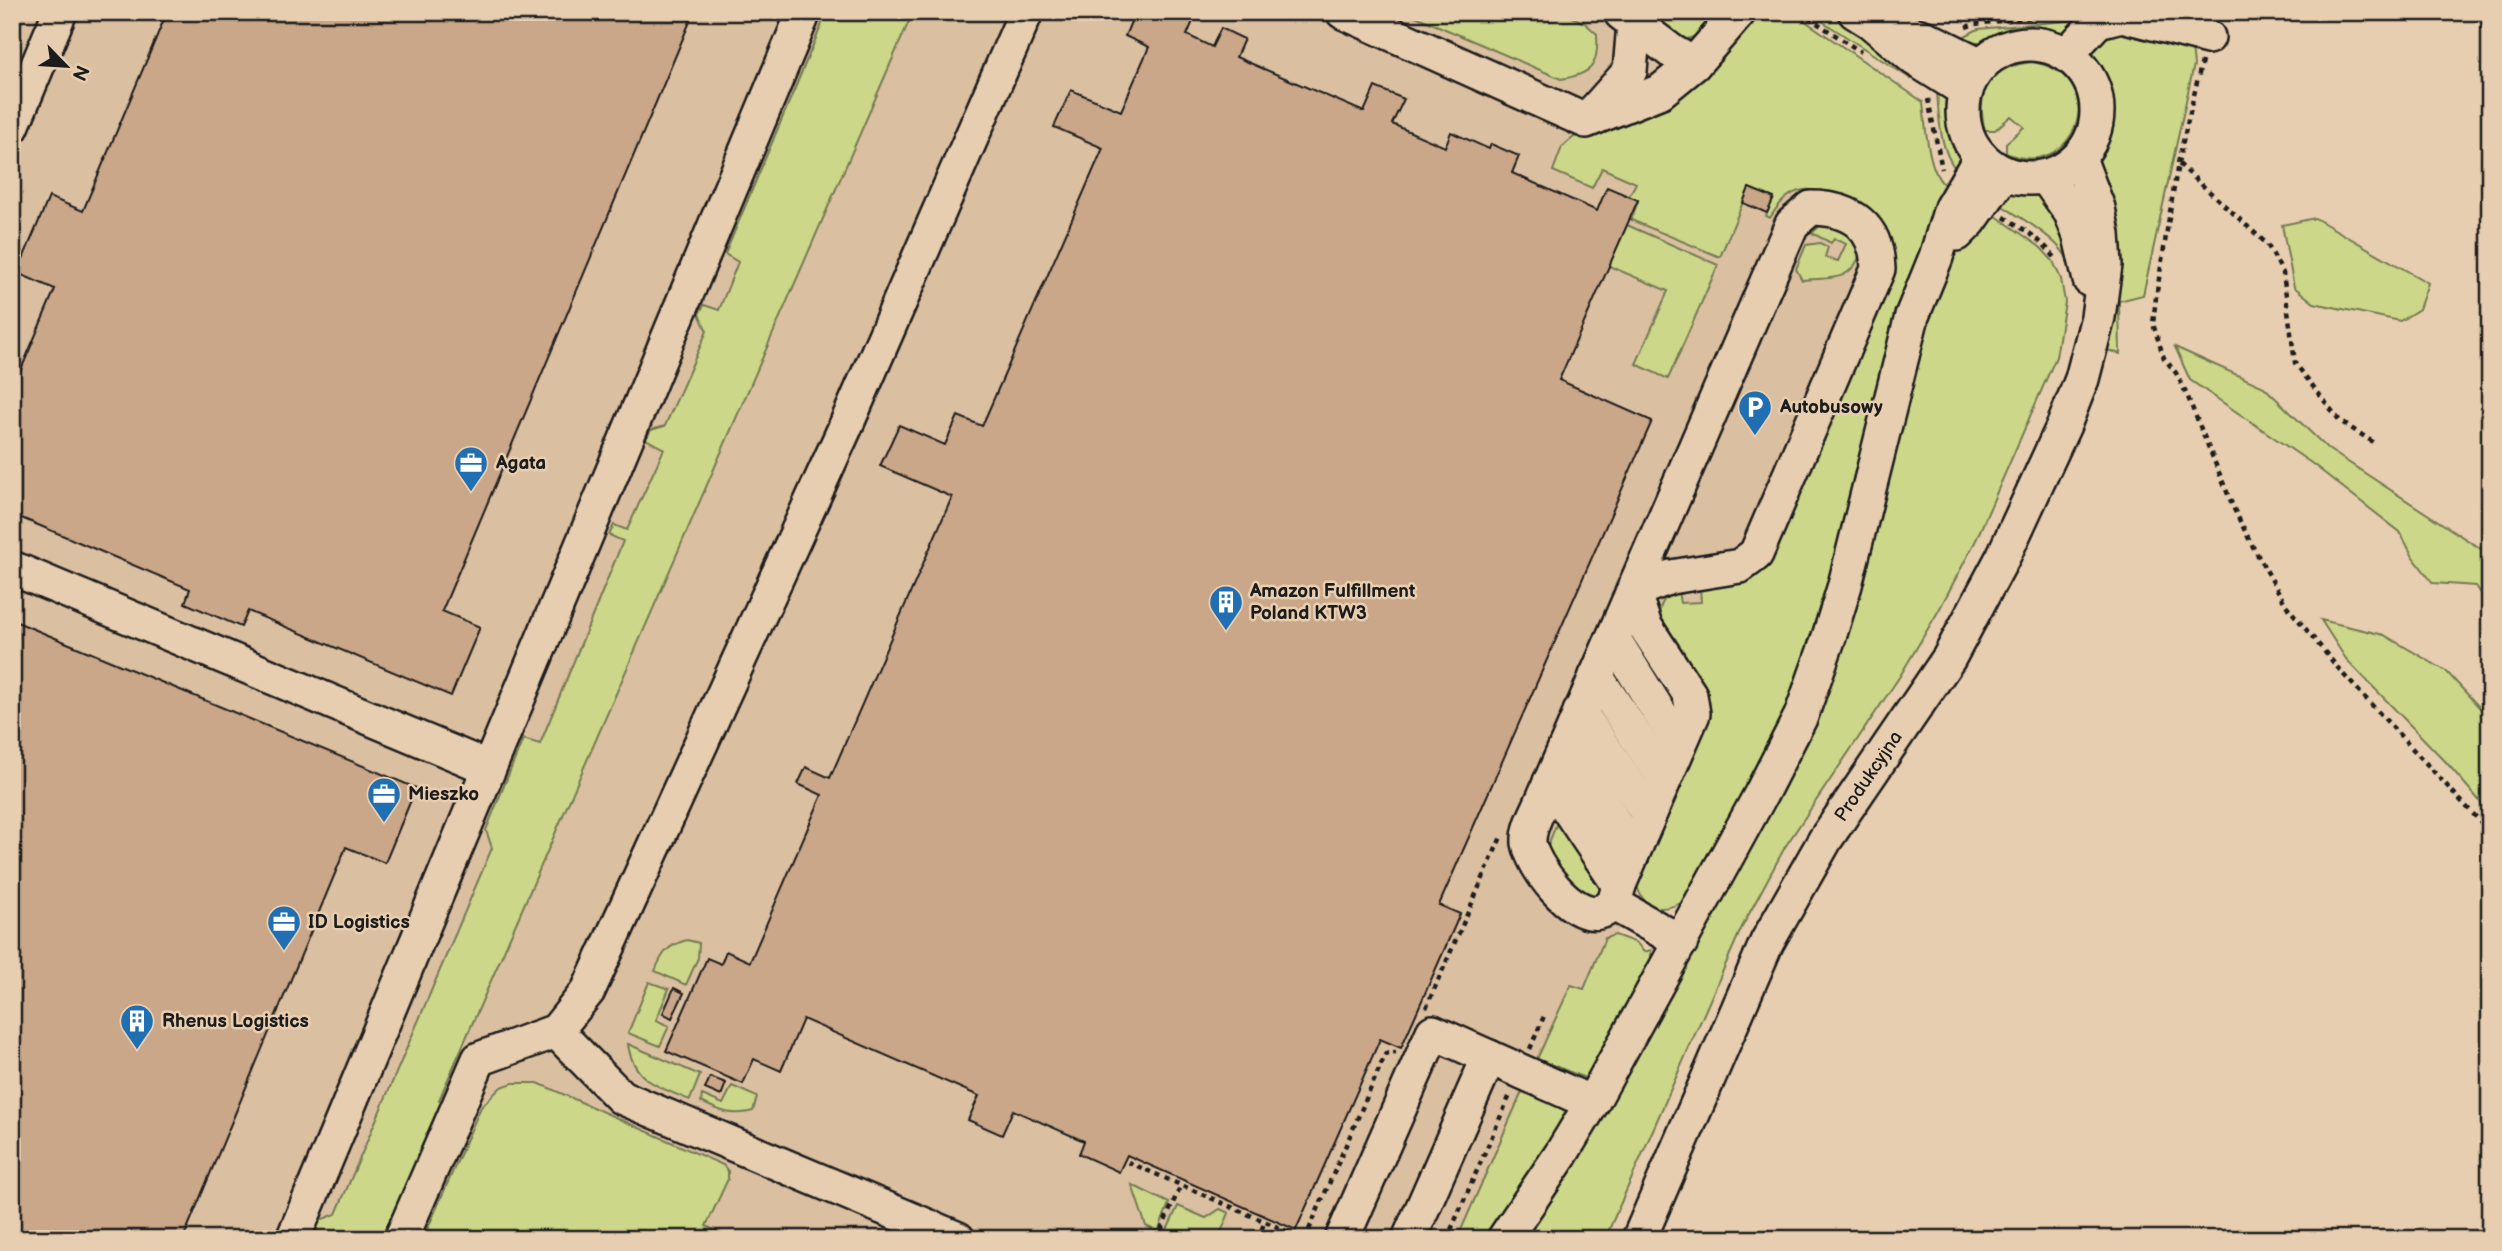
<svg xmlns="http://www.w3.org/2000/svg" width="2502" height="1251" font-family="'Balsamiq Sans',sans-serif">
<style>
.built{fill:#dbbfa1}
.green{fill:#ccd78a;stroke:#747a53;stroke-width:2}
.building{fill:#cba789;stroke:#1c1c1c;stroke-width:2}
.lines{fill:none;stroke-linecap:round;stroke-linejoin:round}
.minor-casing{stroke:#1c1c1c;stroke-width:38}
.path{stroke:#1c1c1c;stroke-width:4.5;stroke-dasharray:5 5;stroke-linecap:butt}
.minor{stroke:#e8ceb0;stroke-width:33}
.labels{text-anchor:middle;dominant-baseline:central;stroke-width:5;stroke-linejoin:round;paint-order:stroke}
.poi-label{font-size:19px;font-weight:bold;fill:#1c1c1c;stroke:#e8ceb0;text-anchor:start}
.street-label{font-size:19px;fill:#1c1c1c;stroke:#e8ceb0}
</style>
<rect width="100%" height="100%" fill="#e8ceb0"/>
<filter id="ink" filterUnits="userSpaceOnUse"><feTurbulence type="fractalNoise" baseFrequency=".0143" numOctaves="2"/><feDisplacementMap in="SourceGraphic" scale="14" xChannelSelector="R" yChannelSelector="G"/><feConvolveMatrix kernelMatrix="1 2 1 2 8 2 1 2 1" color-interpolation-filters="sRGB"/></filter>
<g filter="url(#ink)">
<!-- built -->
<path class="built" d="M12,12H1647L1913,251L1640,885L1468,1239H12Z"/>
<!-- green -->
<path class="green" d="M827,12H913L439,1100L445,1104L386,1239H311L320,1220L336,1214L492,848L486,830L523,739L540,744L623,541L609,535L614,525L627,530L664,449L646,439L651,430L665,426L707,331L699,314L704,305L719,310L738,262L725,254Z
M1406,12H1450L1461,19L1570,16L1585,23L1597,34C1599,66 1592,74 1561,79Z
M1643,12H1719L1700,34L1683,41Z
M1760,12H1792L1923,102C1925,123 1928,175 1946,186L1906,286L1830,597L1790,710L1689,899C1664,913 1643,913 1636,882L1708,716L1710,706L1660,624L1663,621L1659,615C1661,600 1666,596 1678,591L1680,603L1701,602L1700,588L1749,582V576L1890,280L1856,206C1818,190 1795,175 1770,218L1766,216L1773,198L1749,188L1720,257L1631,220L1638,201L1629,196L1636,183L1602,168L1592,188L1553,171L1562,147L1574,137L1669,102L1698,83Z
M1808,12L1834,13L1919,68L1911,79Z
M2087,19L2061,39C2050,35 2039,31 2027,31C2001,31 1989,50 1961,38L1978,29Z
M2106,28L2192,48L2194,65L2143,295L2119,301L2120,354L2107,350L2115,285L2091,148C2109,119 2104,86 2087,58L2089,47Z
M2033,62C2040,64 2048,65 2054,69C2107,100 2066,180 2006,153V143L2024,127L2011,116L1995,130H1985C1974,88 1992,66 2033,62Z
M1942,85L1948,93L1963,158V176C1940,159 1939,119 1937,92Z
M2018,184L2032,186L2051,198L2082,273V296C2073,284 2074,268 2065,255C2052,234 2015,215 1995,201L2006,188Z
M1989,211L2040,247L2053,261L2061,279L2065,302L2056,357L1976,540L1939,610L1900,676L1785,847L1742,927L1605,1239H1517L1778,790L1939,286L1957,251L1981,213Z
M2315,218L2428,283L2419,309L2400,321L2314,303L2294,287L2282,225Z
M1830,223L1841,224L1862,250C1851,283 1833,277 1802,280L1796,269L1806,245L1820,243L1828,247L1825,257L1838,261L1846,244L1834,239L1831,243L1812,233L1820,226Z
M1627,225L1718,265L1668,379L1636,364L1668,291L1609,266Z
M2175,347L2264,387L2328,449L2490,555V607L2476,586L2433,583L2413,557L2400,532L2314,465L2190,380Z
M2321,620L2384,635L2446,671L2490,719V813L2446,762L2346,659Z
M1560,815L1602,887L1597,898L1586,899L1545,853Z
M1615,935L1637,943L1644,952L1651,950V962L1588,1079L1537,1059L1571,985L1584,989L1605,938Z
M687,940L699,943L698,958L686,985L655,971C662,953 668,945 687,940Z
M649,982L669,989L656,1020L669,1026L660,1046L628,1033Z
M628,1044L700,1075L690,1100C659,1087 633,1081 628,1044Z
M513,1083H538L723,1165L728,1171V1179L706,1226L733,1239H423L481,1107L501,1087Z
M1525,1085L1567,1109L1568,1121L1489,1239H1457Z
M732,1086L757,1097L753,1111C732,1117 720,1111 701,1102L702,1095L723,1104Z
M1132,1185L1169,1203L1158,1232L1146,1226Z
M1178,1206L1206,1218L1220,1209L1229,1213L1219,1237L1222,1239H1163Z"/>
<!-- building -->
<path class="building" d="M167,12H694L442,611L480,627L451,696L248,611L241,627L185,603L190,589L12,514V391L55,289L17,273L49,197L83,211Z
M1135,12H1197L1187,35L1212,47L1221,28L1244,39L1236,57L1364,112L1375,87L1404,99L1392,124L1445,147L1451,132L1489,149L1491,144L1519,156L1512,173L1597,211L1607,187L1638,200L1559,380L1652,421L1439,905L1460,914L1401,1048L1380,1039L1296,1230L1127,1155L1119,1172L1079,1154L1084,1141L1013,1110L1002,1135L968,1120L979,1096L803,1019L781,1071L754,1059L743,1084L666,1051L707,958L721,964L726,951L750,962L822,795L798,784L806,767L830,778L952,497L880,466L899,425L945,445L958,416L982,426L1103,148L1054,127L1071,90L1121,111L1149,47L1125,36Z
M1749,188L1774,198L1767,213L1743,203Z
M12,620L416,788L385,863L346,847L183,1239H12Z
M674,988L684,993L672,1018L663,1013Z
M710,1077L726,1083L721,1096L705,1089Z"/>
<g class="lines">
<!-- minor casing -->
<g class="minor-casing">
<g id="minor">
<path d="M1343,12L1586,121L1661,91L1694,64L1739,12"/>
<path d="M1855,12L1871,22L1915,59L1966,91"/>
<path d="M1621,13L1671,51L1694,64"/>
<path d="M1883,25L1926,38L1981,65"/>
<circle cx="2030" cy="111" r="67"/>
<path d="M2067,54L2098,21L2122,15L2208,37"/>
<path d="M1590,116L1630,71L1634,23"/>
<path d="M12,127L60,12"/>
<path d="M2046,177L2071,213L2080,236L2090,280"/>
<path d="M1957,234L1970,221L2004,173"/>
<path d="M12,568L489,768"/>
<path d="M1613,638L1679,744"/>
<path d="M1596,676L1664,779"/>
<path d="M1580,712L1649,815"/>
<path d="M1566,746L1633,852"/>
<path d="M1550,782L1619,885"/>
<path d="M1540,806C1535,817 1528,830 1529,843C1533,867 1571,918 1599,912C1604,911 1610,907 1614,904L1619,885L1693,714L1690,695L1645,626L1633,591L1671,577L1740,566L1756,554L1878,269C1877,227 1852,208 1811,208L1792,224L1540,806"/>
<path d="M1614,904L1681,942"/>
<path d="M556,1031L621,1097L958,1239"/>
<path d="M293,1239L804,12"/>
<path d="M401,1239L479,1059L556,1031L588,991L844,430L1026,12"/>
<path d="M1342,1239L1433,1032L1592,1103"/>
<path d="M1409,1239L1489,1057"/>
<path d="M1504,1239L1560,1156L1592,1103L1761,794L1801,716L1829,637L1845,585L1912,316L1936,257L1951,208L1981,157"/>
<path id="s1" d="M1639,1239L1767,942L1825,840L1949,658L2003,557L2064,425L2082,379L2098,317L2105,265L2103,234L2098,208L2079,158"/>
</g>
</g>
<!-- path -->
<path class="path" d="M1800,12L1861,52
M1966,27L1975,24L2068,13
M2202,61L2178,163L2156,297L2153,324L2164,358L2176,373L2187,395L2234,509L2252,545L2286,605L2343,674L2490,832
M1928,99L1942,169
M2179,164L2267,244L2283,273L2295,363L2340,421L2373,442
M2004,217C2024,229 2042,240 2056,259
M1426,1008L1501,837
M1530,1049L1544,1016
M1128,1162L1305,1239
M1157,1239L1181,1185
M1258,1239L1265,1221
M1305,1239L1386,1053L1396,1052
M1447,1239L1510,1095"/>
<!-- minor -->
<use href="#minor" class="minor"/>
</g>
</g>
<!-- icons -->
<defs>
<g id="parking-pin" transform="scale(1.75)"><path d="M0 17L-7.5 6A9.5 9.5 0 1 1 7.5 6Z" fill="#1f6fb2" stroke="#e8ceb0"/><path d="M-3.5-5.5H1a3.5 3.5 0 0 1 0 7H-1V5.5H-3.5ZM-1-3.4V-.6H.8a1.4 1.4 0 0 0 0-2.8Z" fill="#fff"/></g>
<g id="office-pin" transform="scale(1.75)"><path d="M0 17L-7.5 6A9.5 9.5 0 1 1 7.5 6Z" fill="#1f6fb2" stroke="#e8ceb0"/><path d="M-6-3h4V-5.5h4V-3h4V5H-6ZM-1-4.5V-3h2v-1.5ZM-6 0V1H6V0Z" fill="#fff"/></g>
<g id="building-pin" transform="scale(1.75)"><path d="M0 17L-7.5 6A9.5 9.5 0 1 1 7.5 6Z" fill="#1f6fb2" stroke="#e8ceb0"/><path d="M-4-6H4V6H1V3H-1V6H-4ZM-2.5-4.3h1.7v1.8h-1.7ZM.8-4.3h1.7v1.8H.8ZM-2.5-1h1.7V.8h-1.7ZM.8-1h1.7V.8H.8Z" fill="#fff"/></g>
</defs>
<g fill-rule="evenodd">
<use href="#parking-pin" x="1755" y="407"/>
<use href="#office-pin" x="471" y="463"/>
<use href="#building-pin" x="1226" y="602"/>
<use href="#office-pin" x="384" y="794"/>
<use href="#office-pin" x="284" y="922"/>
<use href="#building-pin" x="137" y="1021"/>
</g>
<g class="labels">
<!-- poi labels -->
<g class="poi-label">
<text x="1780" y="407">Autobusowy</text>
<text x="496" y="463">Agata</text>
<text x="1250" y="591">Amazon Fulfillment<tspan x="1250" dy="22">Poland KTW3</tspan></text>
<text x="408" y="794">Mieszko</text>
<text x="308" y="922">ID Logistics</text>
<text x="162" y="1021">Rhenus Logistics</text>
</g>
<!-- street labels -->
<g class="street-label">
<text stroke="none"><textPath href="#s1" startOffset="518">Produkcyjna</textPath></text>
</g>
</g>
<!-- margin -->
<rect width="2502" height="1251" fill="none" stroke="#e8ceb0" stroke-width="42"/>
<rect x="21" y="21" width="2460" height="1209" fill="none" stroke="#1c1c1c" stroke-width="2.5" filter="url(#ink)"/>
<!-- north arrow -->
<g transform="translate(66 66) rotate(115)" stroke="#e8ceb0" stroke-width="5" paint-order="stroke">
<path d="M0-5L12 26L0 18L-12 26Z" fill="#1c1c1c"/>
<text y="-10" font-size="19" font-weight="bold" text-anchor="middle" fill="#1c1c1c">N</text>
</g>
</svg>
